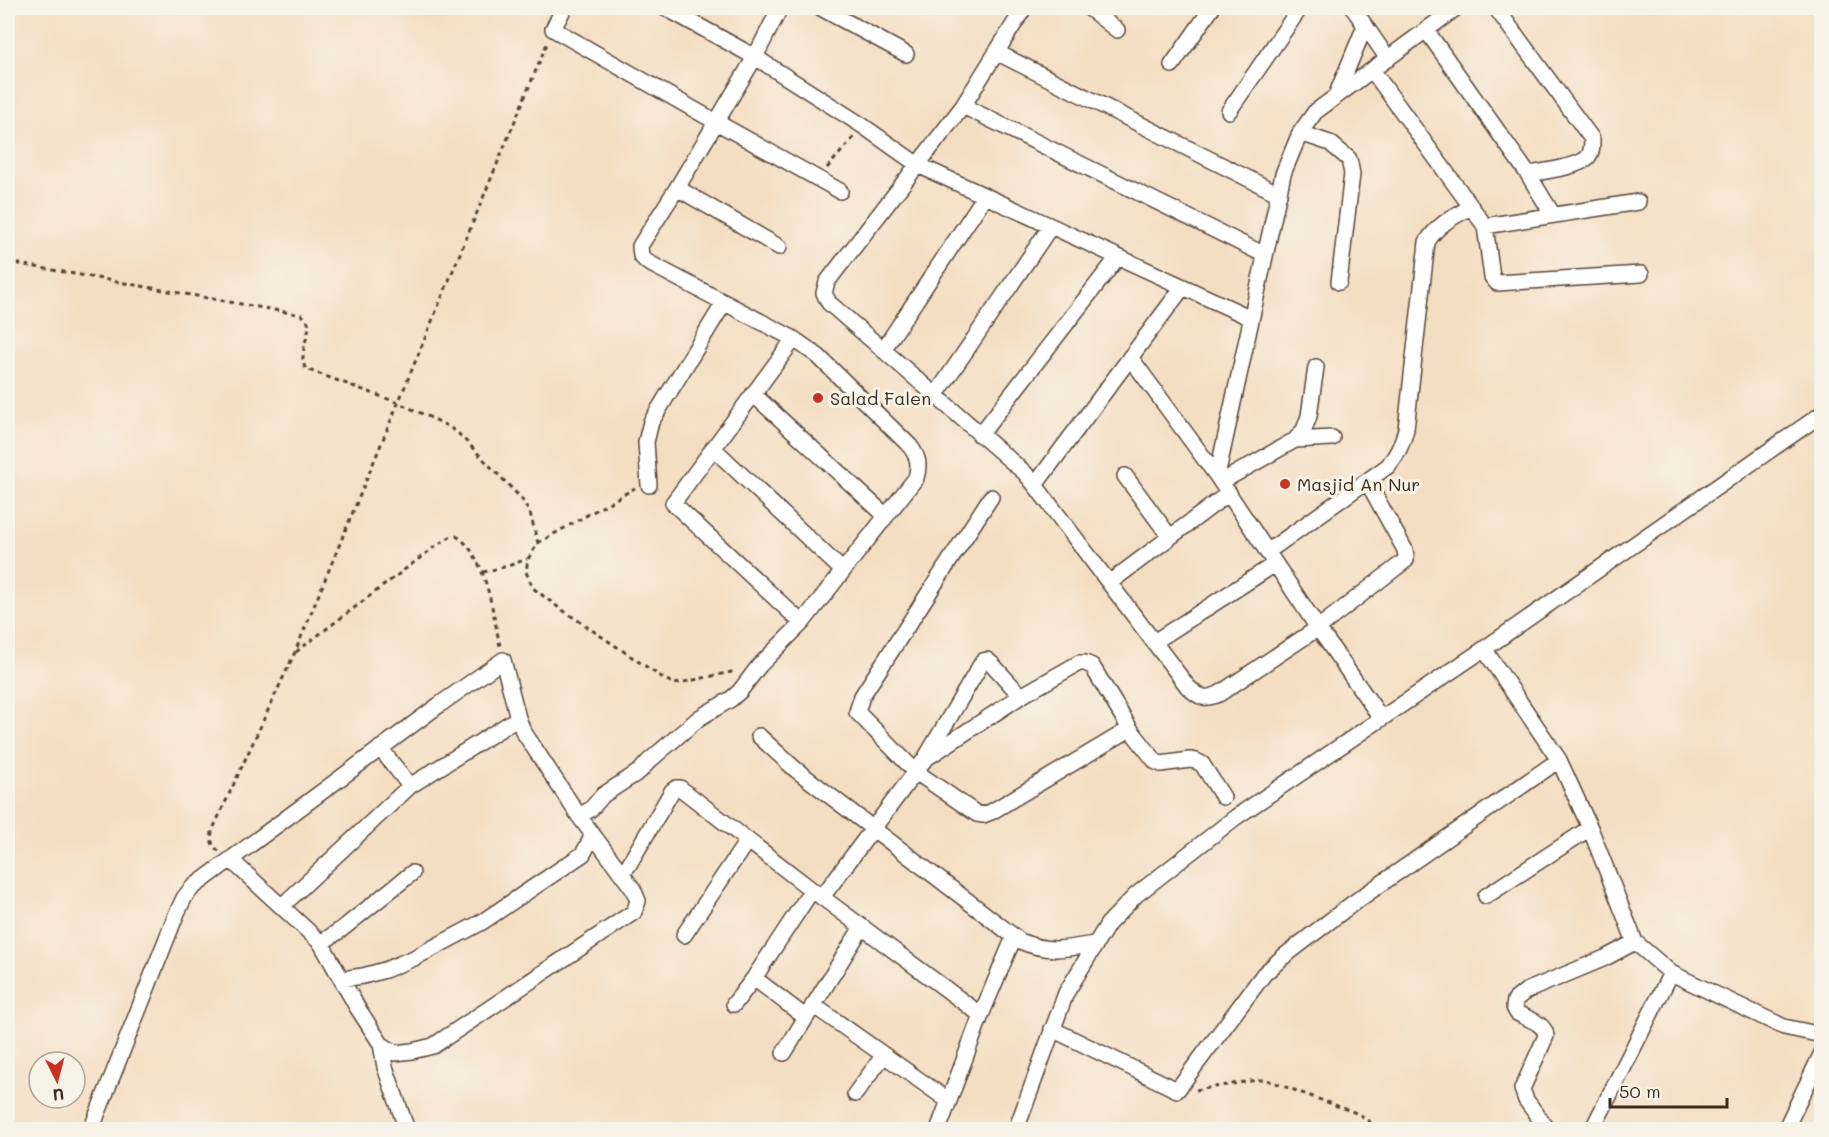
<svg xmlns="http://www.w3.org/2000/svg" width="1829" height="1137" font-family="Mali,sans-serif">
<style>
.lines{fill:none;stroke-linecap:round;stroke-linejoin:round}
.minor-casing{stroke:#574537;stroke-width:18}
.path{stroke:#574537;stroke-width:3;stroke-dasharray:4.5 4.5;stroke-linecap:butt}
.minor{stroke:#fff;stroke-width:15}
.poi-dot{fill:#c8321e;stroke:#f7f3e8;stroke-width:2}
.labels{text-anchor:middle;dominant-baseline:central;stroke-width:6;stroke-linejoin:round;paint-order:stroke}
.poi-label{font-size:18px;fill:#3b2a1e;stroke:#f7f3e8;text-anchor:start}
</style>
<rect width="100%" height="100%" fill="#f7f3e8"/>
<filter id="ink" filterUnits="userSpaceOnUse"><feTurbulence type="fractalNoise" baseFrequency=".0167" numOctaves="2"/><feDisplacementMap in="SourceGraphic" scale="12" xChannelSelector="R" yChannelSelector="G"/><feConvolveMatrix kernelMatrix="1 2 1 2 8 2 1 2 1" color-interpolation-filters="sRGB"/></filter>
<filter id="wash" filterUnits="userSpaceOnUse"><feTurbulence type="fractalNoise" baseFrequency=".008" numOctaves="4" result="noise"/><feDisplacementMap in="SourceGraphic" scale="24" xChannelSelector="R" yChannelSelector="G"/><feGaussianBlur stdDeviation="1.35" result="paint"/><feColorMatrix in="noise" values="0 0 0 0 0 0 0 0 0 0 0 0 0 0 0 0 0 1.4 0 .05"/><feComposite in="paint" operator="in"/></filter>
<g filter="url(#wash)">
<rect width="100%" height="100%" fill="#f4dec2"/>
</g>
<g filter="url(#ink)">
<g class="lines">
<!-- minor casing -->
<g class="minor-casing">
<path id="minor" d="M564,8L553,29L716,122L840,191
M666,8L755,57L863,126L918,165L1251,318
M821,8L906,54
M1024,8L963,106L827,282L824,293L829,303L1025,473L1035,485L1188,687C1200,698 1204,700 1219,694L1318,628L1406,560V556L1405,550L1367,481
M1089,8L1117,30
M1353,8L1388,59
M1496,8L1592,139C1592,146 1592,152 1588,157C1578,168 1543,171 1528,174
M1426,30L1528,174L1553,215
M996,52L1279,194
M1172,65L1212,8
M1372,70L1485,226L1492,277L1497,283L1641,274
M1336,96L1365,26
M963,106L1265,255
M1229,111L1300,8
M1300,133L1330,143L1349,159L1352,174L1339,282
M677,188L779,247
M1485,226L1638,202
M794,339L673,503L802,623
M883,350L985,196
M1130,357L1217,476L1318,628L1381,718
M753,394L886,516
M935,396L1051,226
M980,435L1118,257
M1295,440L1332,438
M713,448L843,571
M1125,476L1170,537
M1217,476L1283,174L1300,133L1315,112L1456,8
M1221,482L1295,440L1304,430L1309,416L1316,367
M649,485L646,442L651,422L724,303
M1035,485L1183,287
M991,497L862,696L857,712L916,772L977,814L983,815L991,812L1130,729
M1267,552L1388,466C1398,454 1402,444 1406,429L1427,242C1438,224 1453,217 1471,207
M1109,583L1229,493
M1154,642L1275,564
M1484,649L1559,760L1590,828L1635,942L1671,973L1784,1027L1822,1035
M759,736L795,769L1020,941C1047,953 1066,949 1094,944
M380,748L410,786L518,718
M926,757L983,661L987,660L992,664L1021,696
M579,816L591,809L603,795L640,771L649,761L699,718L731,699L740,691L759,666L802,623L916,478C920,464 918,457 910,446L818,356L794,339L647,262L641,256L640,246L677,188L755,57L780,8
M628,866L672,791L676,788H680L812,890L981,1015
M1486,896L1590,828
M822,897L925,759L1021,696L1079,663H1085L1092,666L1130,729L1156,762L1161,764L1190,760L1196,761L1202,764L1223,797
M282,906L410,786
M684,935L747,841
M321,943L342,929L412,873
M754,978L805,1017
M342,979L363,976L385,970L414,958L482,922L583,854L593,835
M734,1004L754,978L812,890
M813,1005L949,1101
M1052,1029L1177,1090L1264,974L1283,957L1352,904L1559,760
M381,1044L385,1067L407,1130
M784,1053L862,927
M855,1094L884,1055
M91,1130L176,915L184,898L192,888L439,705L503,660L518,718L523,731L579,816L633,889L638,901L634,912L433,1046L412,1051L395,1053L381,1044L357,1007L321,943L231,860
M938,1130L981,1015L1014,937
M1016,1130L1066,993L1108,924L1136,895L1236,817L1484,649L1822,414
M1548,1130L1526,1100L1522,1089L1546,1036C1545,1023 1528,1019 1517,1013L1514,1007L1515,1000L1526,991L1605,958L1635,942
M1592,1130L1671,973
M1785,1130L1822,1053"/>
</g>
<!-- path -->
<path class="path" d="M827,168L854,137
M8,262L302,315L307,320L309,325C308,338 298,357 306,369L399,403L440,422L457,432L521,498L530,513L538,543L528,559L526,572L533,588L555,605L663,678L675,684L736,671
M538,543L635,488
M483,572L508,566L527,559
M296,652L437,545L450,537L456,536C486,553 493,615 500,646
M219,851C211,846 211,840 212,831L295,652L548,41
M1196,1090L1257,1080H1267L1359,1114L1381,1130"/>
<!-- minor -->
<use href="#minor" class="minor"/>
</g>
</g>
<!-- markers -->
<g class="poi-dot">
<circle cx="818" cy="398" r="6"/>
<circle cx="1285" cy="484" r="6"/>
</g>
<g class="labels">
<!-- poi labels -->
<g class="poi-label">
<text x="830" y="398">Salad Falen</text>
<text x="1297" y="484">Masjid An Nur</text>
</g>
</g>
<!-- margin -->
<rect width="1829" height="1137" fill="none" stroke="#f7f3e8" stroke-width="30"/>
<!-- north arrow -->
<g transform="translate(57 1080) rotate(174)"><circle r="28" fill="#f7f3e8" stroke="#aca397" stroke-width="1.5"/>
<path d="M0-4.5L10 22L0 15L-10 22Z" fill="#c8321e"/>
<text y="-9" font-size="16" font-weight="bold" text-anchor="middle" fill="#3b2a1e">U</text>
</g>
<!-- scale -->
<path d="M1610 1098v9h117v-9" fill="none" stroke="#3b2a1e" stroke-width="3"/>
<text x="1619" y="1098" font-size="18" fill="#3b2a1e" stroke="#f7f3e8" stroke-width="4.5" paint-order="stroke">50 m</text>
</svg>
